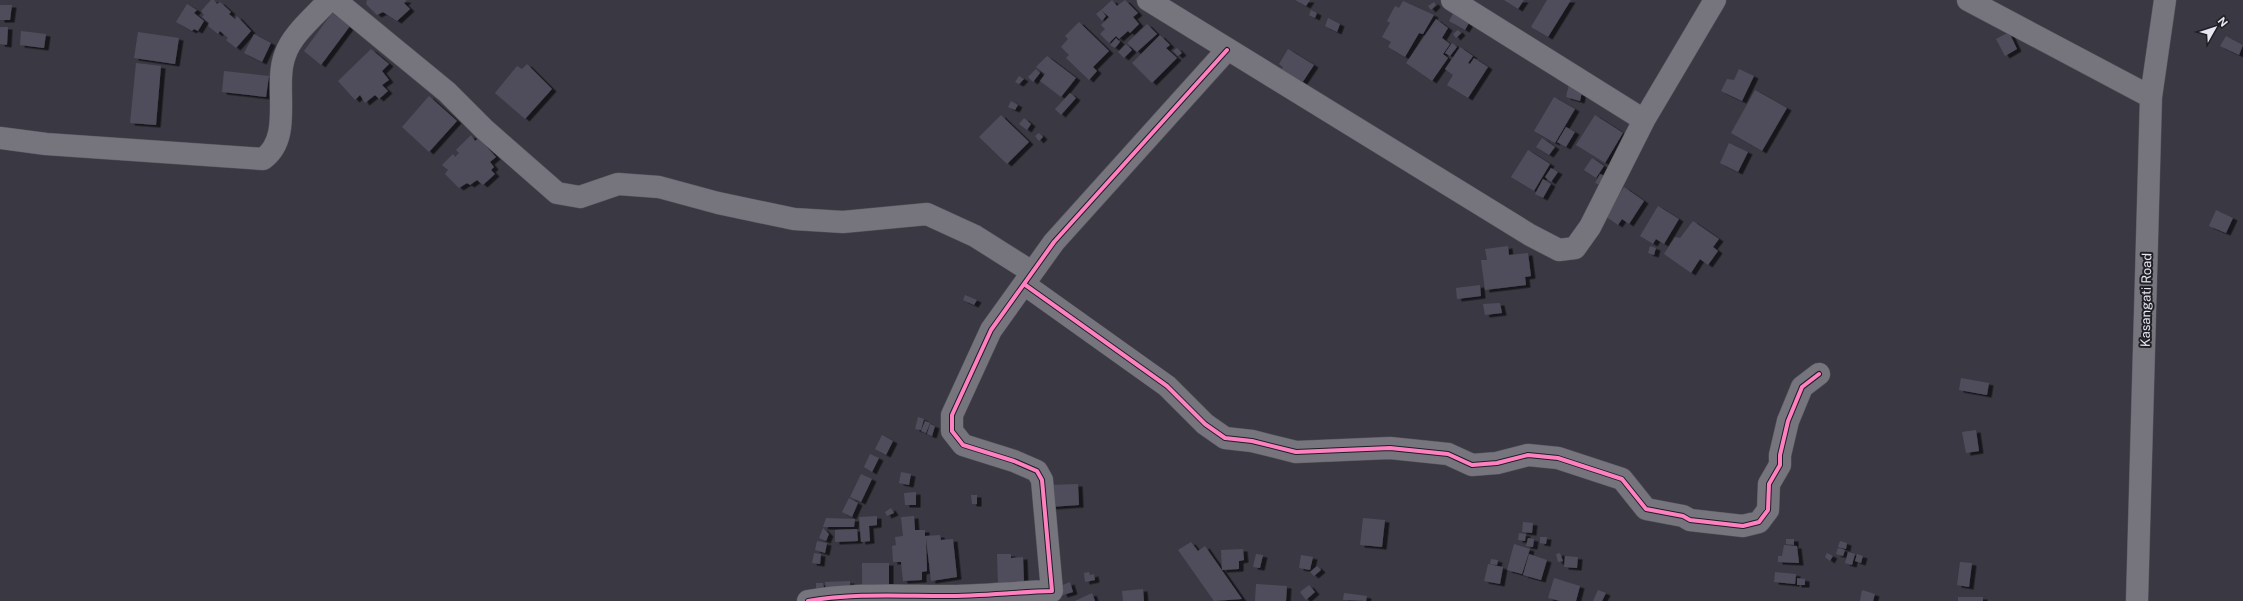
<svg xmlns="http://www.w3.org/2000/svg" width="2243" height="601" font-family="'Public Sans',sans-serif">
<style>
.building{fill:#504d5b;filter:url(#shadow)}
.lines{fill:none;stroke-linecap:round;stroke-linejoin:round}
.minor-casing{stroke:#56545d;stroke-width:23}
.minor{stroke:#76747d;stroke-width:22}
.cycleway-casing{stroke:#1e1e25;stroke-width:6}
.cycleway{stroke:#ff80c0;stroke-width:4}
.labels{text-anchor:middle;dominant-baseline:central;stroke-width:4;stroke-linejoin:round;paint-order:stroke}
.street-label{font-size:13px;fill:#e7e6f1;stroke:#1e1e25}
</style>
<defs>
<filter id="shadow"><feDropShadow dx="4.5" dy="2.5" stdDeviation="0" flood-color="#0009"/></filter>
</defs>
<rect width="100%" height="100%" fill="#3a3842"/>
<!-- building -->
<path class="building" d="M211,0H214L217,4L220,2L231,12L229,14L235,19L237,16L251,31L236,48L226,40L228,38L220,31L218,34L208,26L209,23L202,17L204,15L201,11Z
M367,0H407L404,3L410,9L397,21L383,12L377,15L366,4Z
M1112,0L1117,6L1125,0L1138,13L1133,17L1139,24L1130,33L1128,31L1119,39L1116,36L1109,43L1100,34L1105,29L1101,25L1109,17L1101,10Z
M1295,0H1310L1306,6Z
M1504,0H1524L1518,9Z
M1547,0H1571L1548,37L1531,27Z
M1403,1L1434,15L1423,34L1419,33L1405,57L1388,47L1391,42L1382,37L1390,23L1387,21L1395,6L1399,8Z
M1434,2L1436,5L1431,10L1428,6Z
M187,4L197,10L194,13L204,21L198,31L194,29L192,31L176,22Z
M0,5H12L10,20H0Z
M1101,10L1106,16L1102,21L1096,14Z
M1311,10L1317,13L1315,18L1309,15Z
M1454,12L1470,21L1465,30L1449,21Z
M332,13L350,26L321,65L304,51Z
M1328,18L1340,24L1337,32L1325,26Z
M1436,19L1448,28L1442,38L1450,44L1443,54L1448,58L1432,81L1406,63Z
M1079,22L1109,51L1093,67L1097,71L1089,80L1066,58L1069,55L1061,47L1068,39L1065,36Z
M1147,24L1157,34L1137,52L1127,43Z
M0,27H8L7,45L0,44Z
M1458,30L1461,33L1456,38L1453,34Z
M21,31L46,34L44,48L20,45Z
M138,32L179,38L175,64L134,58Z
M2009,32L2017,49L2005,56L1996,39Z
M254,34L271,43L262,62L244,53Z
M1160,35L1170,45L1166,48L1177,58L1152,83L1132,63Z
M2226,36L2243,45L2239,55L2220,46Z
M1116,38L1120,42L1115,48L1110,45Z
M1452,43L1457,47L1450,56L1445,53Z
M1126,44L1132,50L1124,58L1118,52Z
M1460,47L1473,56L1468,63L1470,64L1474,58L1488,67L1468,98L1447,85L1453,75L1445,69Z
M1177,48L1182,53L1178,56L1173,51Z
M371,49L389,64L382,71L389,80L382,85L388,91L379,99L375,95L365,103L360,95L355,100L338,81Z
M1288,49L1314,65L1300,86L1280,72L1283,67L1279,64Z
M1047,56L1076,78L1061,97L1040,81L1045,74L1036,67Z
M136,63L161,66L156,125L130,123Z
M527,64L552,89L525,119L495,93L517,66L522,69Z
M1036,69L1040,73L1033,82L1028,77Z
M1739,69L1754,76L1742,101L1721,91L1727,79L1734,80Z
M224,71L269,76L266,97L222,92Z
M1019,76L1024,79L1019,84L1015,82Z
M1569,84L1583,88L1580,101L1566,97Z
M1755,90L1787,108L1762,151L1731,133Z
M1070,93L1076,98L1061,115L1055,109Z
M429,96L457,121L429,152L402,127Z
M1554,97L1575,109L1555,143L1534,131Z
M1011,101L1018,105L1015,110L1008,107Z
M1001,115L1029,142L1007,164L979,137Z
M1595,115L1623,133L1605,163L1576,145Z
M1024,118L1031,124L1027,130L1019,124Z
M1566,127L1575,132L1566,147L1557,142Z
M1039,133L1043,137L1039,141L1035,136Z
M471,135L475,141L479,138L496,157L490,162L494,167L491,170L495,174L483,185L477,180L470,185L467,183L459,188L445,174L448,170L442,165L453,154L455,157L459,153L456,150Z
M1542,138L1555,147L1549,155L1536,147Z
M1729,143L1748,152L1738,172L1720,163Z
M1528,150L1550,164L1534,191L1511,177Z
M1592,158L1604,166L1596,178L1584,170Z
M1551,168L1558,172L1551,182L1545,177Z
M1600,174L1605,176L1600,185L1595,183Z
M1543,179L1551,184L1543,198L1535,194Z
M1624,187L1644,201L1629,224L1622,219L1618,225L1605,216Z
M1658,206L1679,219L1664,244L1656,239L1653,244L1640,236Z
M2216,210L2233,218L2226,233L2209,226Z
M1693,221L1719,239L1713,247L1718,251L1708,265L1700,259L1691,273L1664,254L1675,237L1680,238Z
M1508,246L1509,255L1528,253L1531,276L1525,277L1526,285L1485,290L1481,260H1487L1485,249Z
M1650,246L1656,248L1654,255L1648,253Z
M1480,285L1481,296L1457,299L1456,288Z
M965,295L977,300L974,305L963,300Z
M1500,303L1502,313L1485,315L1483,304Z
M1961,378L1989,383L1987,395L1959,390Z
M918,417L924,419L921,430L915,429Z
M925,421L930,423L926,433L921,431Z
M930,424L935,426L932,436L927,434Z
M1976,430L1979,451L1966,453L1962,432Z
M882,435L893,441L886,455L875,449Z
M870,454L879,458L872,472L864,467Z
M901,472L911,474L909,485L899,483Z
M861,474L872,479L861,502L850,497Z
M1078,484L1079,505L1050,507L1049,485Z
M916,492V505H905L904,493Z
M971,495H977V504H972Z
M849,498L858,503L852,517L842,512Z
M891,508L894,513L887,516L885,512Z
M877,516V525L869,526L870,541L861,542L859,517Z
M914,516L915,530H925V536L940,535L941,540L953,539L957,577L931,581L926,538L927,571L922,572V580L903,581L901,562H893L892,546L896,545L895,537L903,536L901,517Z
M826,518L855,519L854,527H823Z
M1363,518L1385,520L1382,547L1360,545Z
M1523,522L1533,523L1532,533L1522,532Z
M823,528L829,534L826,541L819,538Z
M857,529L858,541L835,542V530Z
M1519,533L1526,534L1525,541L1518,540Z
M1540,537H1547L1546,544L1540,543Z
M1528,538L1534,539L1533,547L1526,546Z
M1786,539H1794V545L1786,544Z
M817,541L827,543L825,553L815,550Z
M1840,541L1847,543L1846,549L1838,547Z
M1191,542L1198,551L1205,546L1242,599L1214,601L1178,550Z
M1514,544L1530,549L1522,574L1507,570Z
M1784,545L1797,546L1799,563L1778,562V556H1782Z
M1838,548L1845,550L1843,556L1836,554Z
M1243,549L1244,560L1239,561V569L1222,570L1221,550Z
M1848,552L1855,554L1852,565L1845,563Z
M814,553L821,554L820,564L812,563Z
M1560,553L1563,561L1558,562L1556,554Z
M1827,553L1833,556L1830,561L1825,557Z
M997,554H1011V558L1023,557L1024,583L998,584Z
M1256,554L1263,555L1260,568L1253,567Z
M1529,554L1547,560L1541,580L1523,575Z
M1857,554L1863,556L1861,563L1855,561Z
M1301,555L1313,557L1310,570L1299,568Z
M1565,556L1578,557L1577,568L1564,567Z
M1491,559L1498,560L1497,565L1490,564Z
M1960,562L1972,563L1969,587L1957,585Z
M862,563H889V586H862Z
M1488,564L1503,567L1500,584L1484,581Z
M1317,566L1321,570L1314,576L1310,572Z
M1089,572L1090,575L1094,574L1095,580L1085,582L1084,573Z
M1775,572L1796,574L1795,584L1774,582Z
M1554,578L1580,586L1576,601H1560L1548,598Z
M1797,578L1805,579V585H1797Z
M850,581V588L826,590L825,582Z
M1070,582L1073,592L1063,595L1060,586Z
M816,583H823L824,589H816Z
M1256,584L1287,586L1286,601H1255Z
M1309,585L1315,592L1306,600L1300,592Z
M1143,589L1144,601H1123L1122,591Z
M1598,590L1606,593L1602,601H1593Z
M1862,590L1875,594L1873,601H1860Z
M1092,593L1095,601H1075Z
M1344,593L1367,596L1366,601L1343,600Z
M1958,597H1983V601H1958Z"/>
<g class="lines">
<!-- minor casing -->
<g class="minor-casing">
<path id="minor" d="M335,0L447,92L484,129L557,193L580,197L618,184L659,187L718,203L794,219L843,222L927,214L975,236L1032,272
M1148,0L1530,235L1559,250L1575,248L1590,227L1644,120L1715,0
M1452,0L1644,120
M1968,0L2151,97
M0,138L46,144L263,159C294,137 273,87 285,55C292,34 314,17 329,0
M1024,284L1167,386L1205,424L1225,438L1252,441L1296,452L1390,448L1448,454L1472,465L1497,463L1528,455L1558,458L1622,479L1646,509L1683,516L1690,520L1743,526L1759,522L1768,510L1769,484L1780,465V455L1788,421L1802,387L1819,374
M808,601C854,593 899,596 945,596C981,596 1016,592 1052,591L1042,480L1037,471L1014,461L963,445L952,431V415L991,330L1054,242L1227,50
M2137,601L2151,97L2165,0"/>
</g>
<!-- minor -->
<use href="#minor" class="minor"/>
<!-- cycleway casing -->
<g class="cycleway-casing">
<path id="cycleway" d="M1024,284L1167,386L1205,424L1225,438L1252,441L1296,452L1390,448L1448,454L1472,465L1497,463L1528,455L1558,458L1622,479L1646,509L1683,516L1690,520L1743,526L1759,522L1768,510L1769,484L1780,465V455L1788,421L1802,387L1819,374
M808,601C854,593 899,596 945,596C981,596 1016,592 1052,591L1042,480L1037,471L1014,461L963,445L952,431V415L991,330L1054,242L1227,50"/>
</g>
<!-- cycleway -->
<use href="#cycleway" class="cycleway"/>
</g>
<g class="labels">
<!-- street labels -->
<g class="street-label">
<text transform="translate(2146 300) rotate(-89)">Kasangati Road</text>
</g>
</g>
<!-- north arrow -->
<g transform="translate(2215 28) rotate(51)" stroke="#1e1e25" stroke-width="3" paint-order="stroke">
<path d="M0-3L7 15L0 10L-7 15Z" fill="#e7e6f1"/>
<text y="-6" font-size="11" font-weight="bold" text-anchor="middle" fill="#e7e6f1">N</text>
</g>
</svg>
